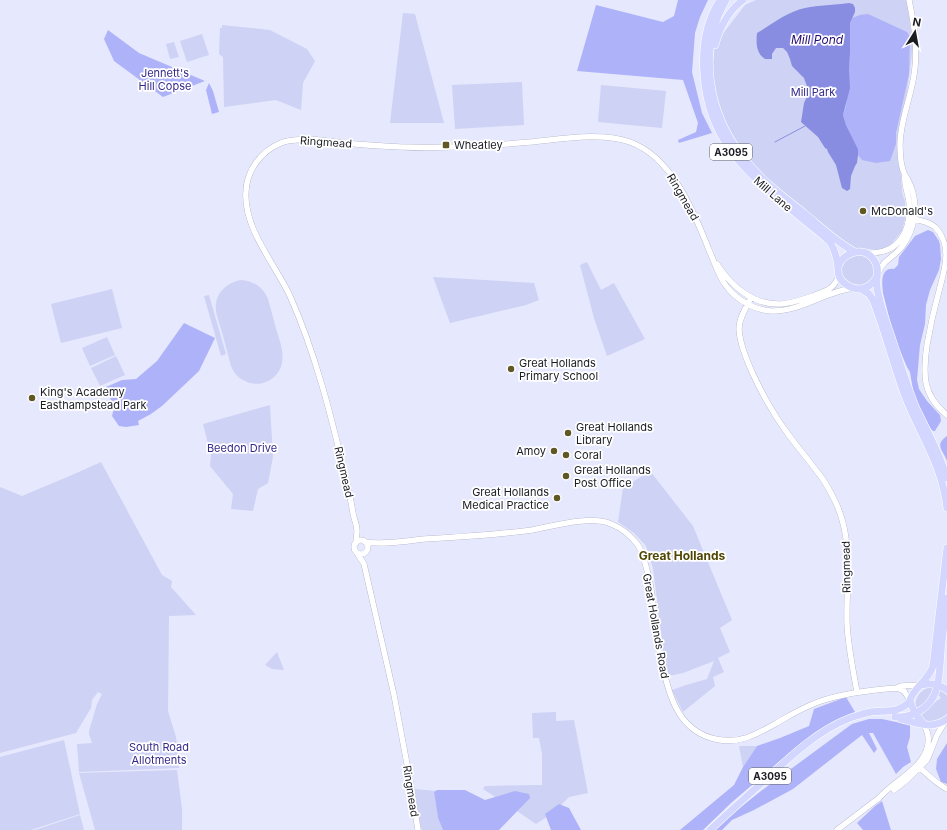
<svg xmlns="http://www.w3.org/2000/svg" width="947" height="830" font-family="Inter,sans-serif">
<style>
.green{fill:#ced2f4}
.forest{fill:#aeb3f9}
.water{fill:#898de2}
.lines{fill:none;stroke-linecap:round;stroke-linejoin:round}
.stream{stroke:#898de2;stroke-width:1}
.minor-casing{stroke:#a1a3b7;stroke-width:6}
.major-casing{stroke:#fff;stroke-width:8}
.minor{stroke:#fff;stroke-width:5.5}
.major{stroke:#d3d6fe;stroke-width:7}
.poi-dot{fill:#605824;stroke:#fff;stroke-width:1.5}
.labels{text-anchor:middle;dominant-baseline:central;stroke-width:3.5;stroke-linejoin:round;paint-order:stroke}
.shield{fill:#fff;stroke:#5f6065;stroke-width:1}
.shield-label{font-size:10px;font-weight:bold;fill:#1b1c23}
.park-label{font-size:11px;fill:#352a8b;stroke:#fff}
.street-label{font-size:11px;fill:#1b1c23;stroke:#fff}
.poi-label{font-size:11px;fill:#1b1c23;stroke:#fff;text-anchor:start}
.water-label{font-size:12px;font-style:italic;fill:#230b71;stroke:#fff}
.neighbourhood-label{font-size:12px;font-weight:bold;fill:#504704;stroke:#fff}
</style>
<rect width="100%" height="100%" fill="#e6e8fe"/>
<!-- green -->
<path class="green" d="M756,0H907L913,47L907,93L898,133L902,192L905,202V219L902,231L890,246L884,249L877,250L861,248H852L782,192L757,169L732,136L719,109L712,71L715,44L745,5Z
M403,13L415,14L444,123H390Z
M222,25L270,30L307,49L315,61L303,83L301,110L276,100L224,107L223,57L219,54L220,28H222Z
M202,34L209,55L187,62L180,41Z
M174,42L179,57L170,59L166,44Z
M522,82L524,125L455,129L452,85Z
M601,85L666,91L662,128L598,122Z
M857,255L868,257L874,263V274L873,279L865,286C858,286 851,285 846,281C839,275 840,263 848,258C850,256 854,256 857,255Z
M587,262L601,290L614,283L645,339L607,356L594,318L580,265Z
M433,277L534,283L539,300L526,305L450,323Z
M241,280C254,281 263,287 268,299C271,310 274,321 277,332C280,342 284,352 282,362C280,379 260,389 245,381C238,378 234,373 231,366C228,355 225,343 222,332C220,325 217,318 216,311C214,294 226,283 241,280Z
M112,289L122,328L61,343L51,304Z
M209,295L226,354L221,356L204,296Z
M107,337L115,355L90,366L82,348Z
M116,356L125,375L100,386L91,368Z
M270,405L273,457L268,483L258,489L253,511L231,509L233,494L210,466L211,455L203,424Z
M101,462L162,575L172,581L171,587L196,615L169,616L168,711L176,737L179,768L79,772L77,744L92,743L89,734V731L97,704L102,694L98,692L92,700L91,708L76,733L0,753V487L22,496L72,475Z
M650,471L693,526L732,620L720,628L730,652L718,658L724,672L713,677L715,686L683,712L672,690L686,685L707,679L714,661L683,673L669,676L664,657L653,568L646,546L634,533L618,522L623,488Z
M277,652L284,670L272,669L265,665Z
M927,688H934L926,702L916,710C914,700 918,693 927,688Z
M939,689L943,691L947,696C947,701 947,708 947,713C946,715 944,717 943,718C934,725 926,722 919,715L932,703L936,702L937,700H939L941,697L939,696L937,694Z
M556,712V721L574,720L588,793L569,797L553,813L536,824L520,813L483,789L485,786L542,785V754L539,738H533L532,713Z
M64,740L80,814L31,830H0V757Z
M739,746H757L743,767Z
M177,770L182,809V830H95L79,773Z
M414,789L436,791L434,792L438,818L443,830H422L419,820Z
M80,815L84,830H35Z"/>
<!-- forest -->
<path class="forest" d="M678,0H708L700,17L695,33L692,72L702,113L712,133L679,143L678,140L696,132L698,123L683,80L577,71L596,5L663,22L674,16Z
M868,14L907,32L910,37L909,74L896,133V144L890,161L876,163L862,160L858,155V149L846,125L843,115L846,106L849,71L850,53V23L852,18L860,15Z
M108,30L139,53L205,81L163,97L114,61L104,39Z
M209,83L213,91L219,112L212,114L206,90Z
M928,230L933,232L939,241L940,245L941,259L939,270L930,290L926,305L925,324L920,345L917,380L919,389L927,401L940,415L941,421L935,431H933L930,428L914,396L910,372L907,367L894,337L883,293C882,284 880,267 894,269L898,265L899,257L915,236Z
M184,323L215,338L199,371L162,406L151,414L138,421L139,425L126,427L119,426L112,416L114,408L106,387L122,380L136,379L157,361Z
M947,436V461C943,450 934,445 947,436Z
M846,697L855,712L832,722L794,749L731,803L703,830H680L734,785L743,767L757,746L780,738L809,726L814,709Z
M869,719H882L910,725V737L907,747L911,762L903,767L896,774L873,733H869L877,749L874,753L862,735L793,789L754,810L732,820L722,830H714L722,822L761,791L852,724Z
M947,743V784L941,782L936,769L937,759Z
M437,790H465L485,800L515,791L529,794L530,798L499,830H443L438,818L434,792Z
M882,801L891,830H863L857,823L875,806Z
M559,804L569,808L581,830H551L545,814Z"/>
<!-- water -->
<path class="water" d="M849,3L853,4L855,8V12L850,23V53L849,71L850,88L843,115L846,125L858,149V155L857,163L855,166L851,176L850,189L847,191L842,188L836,165L828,152L827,149L825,148L818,137L801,122L804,103L809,92L804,78L792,66L790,59L787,52L783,48H776L772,54V59H765C756,53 756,43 757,33C772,24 787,12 805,8C819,5 834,5 849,3Z"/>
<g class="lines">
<!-- stream -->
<path class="stream" d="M775,142L805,126"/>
<!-- minor casing -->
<g class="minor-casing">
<path id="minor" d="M909,218C918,220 928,221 935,227C942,234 946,245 946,255C946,267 942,279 939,291C934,309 930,327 927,345C923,374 922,395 947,415
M865,253C871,253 878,253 884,251C905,245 911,221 909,202C908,192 903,184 905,175
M717,264C731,286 753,305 780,304C791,304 803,299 813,296C827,290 833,290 839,276
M878,273C882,263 889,259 896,253C905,245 910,235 913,224C917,211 915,193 908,180C907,178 906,177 905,175C900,166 900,154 900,145C900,124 908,105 912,85C919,57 915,28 909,0
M751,298C746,307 739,318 739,329C740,344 746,358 752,372C762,394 774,415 788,434C799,449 811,463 822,478C827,485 831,493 835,501C854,540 846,582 847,623C848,647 853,669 857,692
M354 547a7 7 0 1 1 14 0a7 7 0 1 1-14 0Z
M365,542C385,545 405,541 424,539C460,537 496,535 532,530C553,526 591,515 611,524C622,528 631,536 638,545C644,555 646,567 649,578C654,602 655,627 659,651C660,656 662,662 663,668C670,699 680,731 715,739C741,745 759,733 780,721C792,714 805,707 818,702C843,693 870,690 897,688L901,686L921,685
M356,543C356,539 357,535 357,531C357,525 354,519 353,513C351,500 348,488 345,475C331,415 315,352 290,296C275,264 243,228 246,191C247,170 261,151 281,143C290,139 301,140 311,139C357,145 404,149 451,147C478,147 505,144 531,142C562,139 600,132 630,142C672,157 694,212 709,250C715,263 718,276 727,287C737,300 754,310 771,311C801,312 825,291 854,288
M357,553L364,564L394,695L410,780L418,830
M897,688L904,691L910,700
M917,765C927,774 935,783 947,789
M894,790L908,779L927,760L930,753L937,735L946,720
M837,830L879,798C894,780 932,765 928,736C928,732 925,728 924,724"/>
</g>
<!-- major casing -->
<g class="major-casing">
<path id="major" d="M720,0C706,22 702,48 704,73C707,137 746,174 793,211C805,222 819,231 830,242C835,250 837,258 838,267C838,270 838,273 839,276C842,284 852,289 860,289C868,289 873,283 877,277
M726,0C697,51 708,113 743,157C760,179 782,196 804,213C820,226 836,242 855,252
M715,45C720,27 728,11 743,0
M838,267C843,252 864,245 874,260C880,268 876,277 877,286C877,291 879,296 880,301C884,317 890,332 895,348C902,368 908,389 916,408C927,431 940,454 947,478
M861,289L869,294L873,300C885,331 893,364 905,396C920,435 942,464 947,508
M921,685C930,683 939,684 947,690
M895,717C913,718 930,708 936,691C940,678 940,664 941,651C943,633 945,616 947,598
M901,719C917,723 933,730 947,719
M924,724C917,717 912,710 910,700C914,687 929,680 933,666L947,548
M710,830C728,813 747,796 766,779C792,755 817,731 850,718C857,716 864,713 871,712C886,710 899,714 910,701"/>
</g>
<!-- minor -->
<use href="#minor" class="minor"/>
<!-- major -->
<use href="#major" class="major"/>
</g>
<!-- markers -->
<g class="poi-dot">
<rect x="442" y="141" width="8" height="8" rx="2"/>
<circle cx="863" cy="211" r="4"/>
<circle cx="511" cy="369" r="4"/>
<circle cx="32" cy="398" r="4"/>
<circle cx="568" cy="433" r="4"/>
<circle cx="554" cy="451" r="4"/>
<circle cx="566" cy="455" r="4"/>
<circle cx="566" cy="476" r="4"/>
<circle cx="557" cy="498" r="4"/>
</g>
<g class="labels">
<!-- shield labels -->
<g class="shield">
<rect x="710" y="144" width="42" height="16" rx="3"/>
<rect x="749" y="768" width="42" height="16" rx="3"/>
</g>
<g class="shield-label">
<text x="731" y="152">A3095</text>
<text x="770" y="776">A3095</text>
</g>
<!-- park labels -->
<g class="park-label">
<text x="165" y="73">Jennett's<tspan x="165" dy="13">Hill Copse</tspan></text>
<text x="813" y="92">Mill Park</text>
<text x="242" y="448">Beedon Drive</text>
<text x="159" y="747">South Road<tspan x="159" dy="13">Allotments</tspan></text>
</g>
<!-- street labels -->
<g class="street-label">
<text transform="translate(326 142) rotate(4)">Ringmead</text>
<text transform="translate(773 194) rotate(41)">Mill Lane</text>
<text transform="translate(683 197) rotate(60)">Ringmead</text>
<text transform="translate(344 472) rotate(77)">Ringmead</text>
<text transform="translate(846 567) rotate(-91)">Ringmead</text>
<text transform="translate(656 626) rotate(80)">Great Hollands Road</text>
<text transform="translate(411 791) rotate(81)">Ringmead</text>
</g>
<!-- poi labels -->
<g class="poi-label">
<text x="454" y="145">Wheatley</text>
<text x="871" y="211">McDonald's</text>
<text x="519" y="363">Great Hollands<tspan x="519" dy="13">Primary School</tspan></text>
<text x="40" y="392">King's Academy<tspan x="40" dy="13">Easthampstead Park</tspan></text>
<text x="576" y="427">Great Hollands<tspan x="576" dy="13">Library</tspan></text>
<text x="546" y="451" text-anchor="end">Amoy</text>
<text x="574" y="455">Coral</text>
<text x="574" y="470">Great Hollands<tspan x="574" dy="13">Post Office</tspan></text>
<text x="549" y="492" text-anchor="end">Great Hollands<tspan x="549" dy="13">Medical Practice</tspan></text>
</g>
<!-- water labels -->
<g class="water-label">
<text x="817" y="39">Mill Pond</text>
</g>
<!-- neighbourhood labels -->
<g class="neighbourhood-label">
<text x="682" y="555">Great Hollands</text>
</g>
</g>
<!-- north arrow -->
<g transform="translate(915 32) rotate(11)" stroke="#ffffff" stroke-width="3" paint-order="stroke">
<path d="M0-3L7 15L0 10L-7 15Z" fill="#1b1c23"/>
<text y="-6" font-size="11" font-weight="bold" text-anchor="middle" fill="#1b1c23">N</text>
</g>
</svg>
